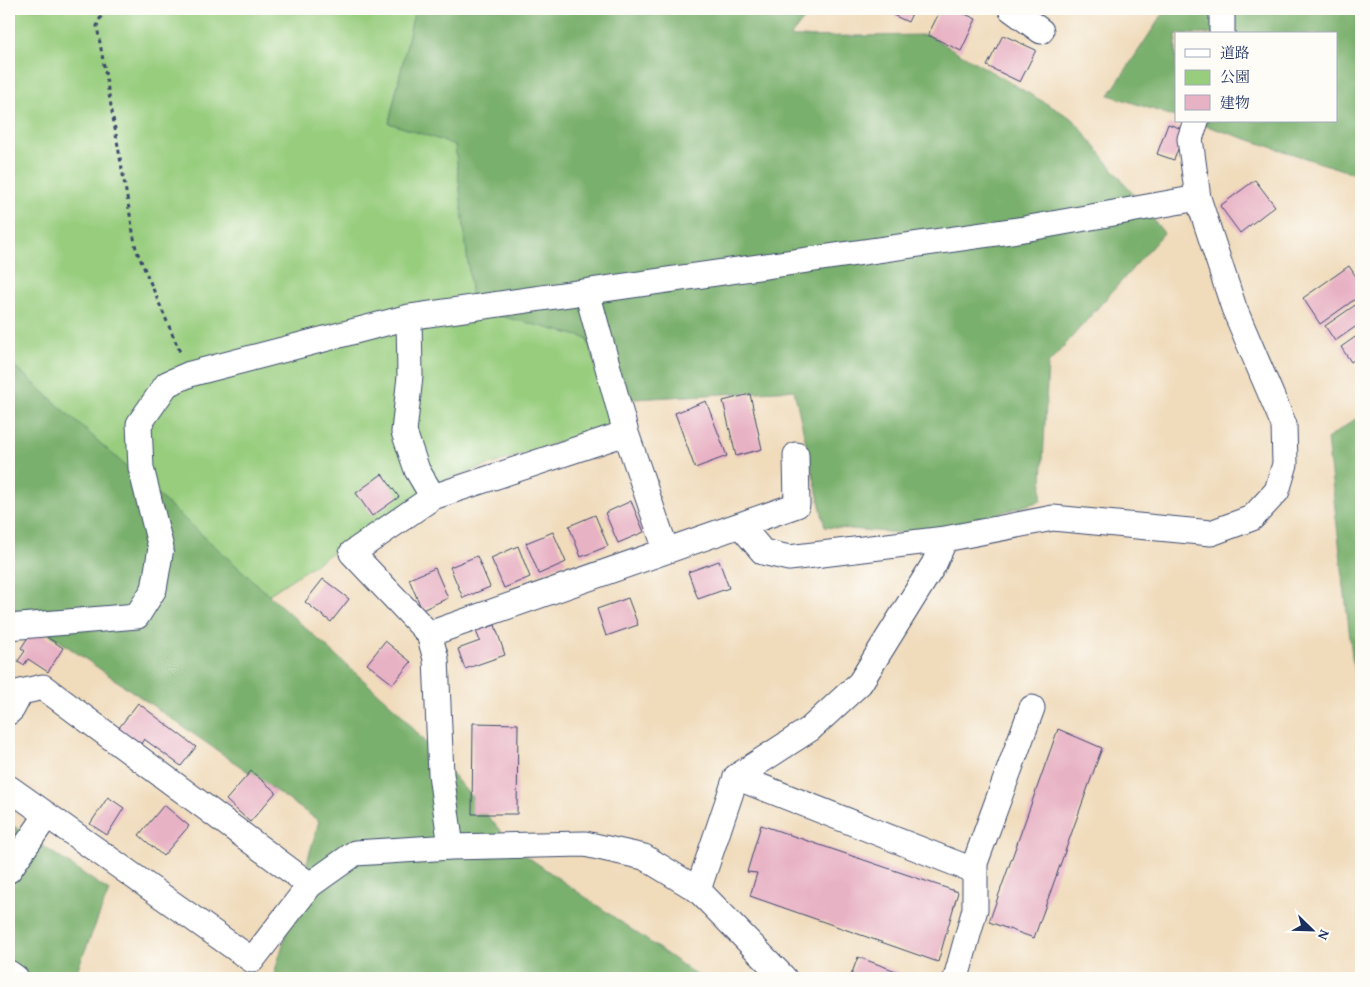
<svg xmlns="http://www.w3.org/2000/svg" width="1370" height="987" font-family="'Gentium Book Plus','Noto Serif JP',serif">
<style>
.green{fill:#98cd7e;stroke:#5a7e6e}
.forest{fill:#7ab06d;stroke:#4a7066}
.building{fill:#e8b2c5}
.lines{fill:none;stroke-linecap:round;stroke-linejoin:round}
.minor-casing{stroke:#3b496c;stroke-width:27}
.path{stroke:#3b496c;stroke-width:3;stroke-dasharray:4 4;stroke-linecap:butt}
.minor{stroke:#fff;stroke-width:25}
</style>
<rect width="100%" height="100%" fill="#fdfcf7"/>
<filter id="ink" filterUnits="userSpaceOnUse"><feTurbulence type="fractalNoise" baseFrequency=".02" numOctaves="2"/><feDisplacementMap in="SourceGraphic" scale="10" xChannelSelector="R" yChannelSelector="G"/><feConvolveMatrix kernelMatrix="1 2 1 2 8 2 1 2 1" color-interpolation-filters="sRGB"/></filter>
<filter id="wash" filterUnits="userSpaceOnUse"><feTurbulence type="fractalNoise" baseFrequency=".0096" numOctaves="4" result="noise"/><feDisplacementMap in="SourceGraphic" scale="20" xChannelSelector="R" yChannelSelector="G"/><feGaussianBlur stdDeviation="1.12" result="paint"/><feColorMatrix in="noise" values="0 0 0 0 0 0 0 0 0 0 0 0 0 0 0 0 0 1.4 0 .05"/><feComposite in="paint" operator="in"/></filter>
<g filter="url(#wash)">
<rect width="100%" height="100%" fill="#f0dbbb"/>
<!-- green -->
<path class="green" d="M9,9H415L389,123L455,144L473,309L587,338L614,424L441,481L268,595L9,361Z"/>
<!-- forest -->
<path class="forest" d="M415,9H812L790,37L928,35L1073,119L1164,233L1048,364L1041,501L925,535L825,527L794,390L616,400L587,338L473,309L455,145L389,123Z
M1166,9H1361V176L1191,121H1336V34H1176V117L1109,95Z
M9,361L400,713L515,848L701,978H273L319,821L9,606Z
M1361,415V733L1327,439Z
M9,823L109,891L74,978H9Z"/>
<g id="blocks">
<!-- building -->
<path class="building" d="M880,9H914L908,22Z
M941,9H954L976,19L961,51L928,35Z
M1003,35L1036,50L1020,82L987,66Z
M1168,124L1185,130L1174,160L1157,154Z
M1255,180L1275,206L1240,233L1220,206Z
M1349,266L1361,284V295L1320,324L1303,298Z
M1361,301V323L1335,341L1325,326Z
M1361,333V355L1351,362L1341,347Z
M750,394L762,449L736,456L723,401Z
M706,401L727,456L695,468L675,413Z
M382,474L399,497L372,516L356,493Z
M631,501L644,532L618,543L605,513Z
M595,515L608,546L581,557L569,526Z
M553,532L566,562L539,574L526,543Z
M518,546L530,577L504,588L491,558Z
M477,556L490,587L463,598L450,567Z
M719,561L729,588L698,599L688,572Z
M435,568L448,598L422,610L409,579Z
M323,579L349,599L331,622L305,602Z
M628,598L638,625L606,636L597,609Z
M495,625L505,655L465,669L458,649L480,641L476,631Z
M34,628L63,648L48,672L28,659L24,665L18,661L25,651L21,648Z
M385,641L411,662L393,684L367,664Z
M138,703L196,747L181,766L144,739L140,745L118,729Z
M473,723L518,724L517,814H472Z
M1058,729L1102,748L1034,938L989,922Z
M251,771L276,792L250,822L226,800Z
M108,797L124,808L107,835L90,824Z
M164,805L189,826L163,856L139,835Z
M761,825L958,892L938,962L750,896L757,873L747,872Z
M858,957L915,978H850Z"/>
</g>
</g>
<g filter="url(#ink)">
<use href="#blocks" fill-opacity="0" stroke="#3b496c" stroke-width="1"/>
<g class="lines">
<!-- minor casing -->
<g class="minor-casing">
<path id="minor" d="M1011,9L1041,31
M1222,34V9
M409,317L410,376L404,432L417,470L433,497
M626,433L666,550
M740,525L763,552L789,558L945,539
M9,627L137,616L154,589L161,548L141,468L139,424L167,384L190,374L409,317L1024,229L1198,198
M429,634L797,505L796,455
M9,712L12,709L21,692L43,687L310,885
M736,777L975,871
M9,788L252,960L310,885L355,853L451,847L585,844L644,857L698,890L736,777L810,729L860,683L934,564L945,539L1053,518L1211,533L1252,518L1277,491L1285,464L1284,425L1234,308L1198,198L1190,139L1196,121
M451,847L441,774L436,659L429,634L352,553L433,497L626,433L587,292
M9,870L47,815
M698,890L784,978
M9,973L16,978
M956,978L975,909V863L1032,708"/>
</g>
<!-- path -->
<path class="path" d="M104,9L97,26L136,249L180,352"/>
<!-- minor -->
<use href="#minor" class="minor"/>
</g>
</g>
<!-- margin -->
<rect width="1370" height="987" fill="none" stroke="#fdfcf7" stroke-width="30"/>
<!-- legend -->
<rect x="1175" y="32" width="162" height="90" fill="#fdfcf7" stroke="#a3aaba"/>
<rect x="1185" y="49" width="25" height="8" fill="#ffffff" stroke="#a3aaba"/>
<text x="1220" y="58" font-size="15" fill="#1b2f5e">道路</text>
<rect x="1185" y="70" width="25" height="15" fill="#98cd7e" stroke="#a3aaba"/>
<text x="1220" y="82" font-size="15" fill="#1b2f5e">公園</text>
<rect x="1185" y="95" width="25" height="15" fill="#e8b2c5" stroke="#a3aaba"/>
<text x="1220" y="108" font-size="15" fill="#1b2f5e">建物</text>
<!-- north arrow -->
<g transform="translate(1312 930) rotate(113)" stroke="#fdfcf7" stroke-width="4" paint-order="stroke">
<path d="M0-4L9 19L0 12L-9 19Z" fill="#1b2f5e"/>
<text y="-8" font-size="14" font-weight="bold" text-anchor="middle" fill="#1b2f5e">N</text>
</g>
</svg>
